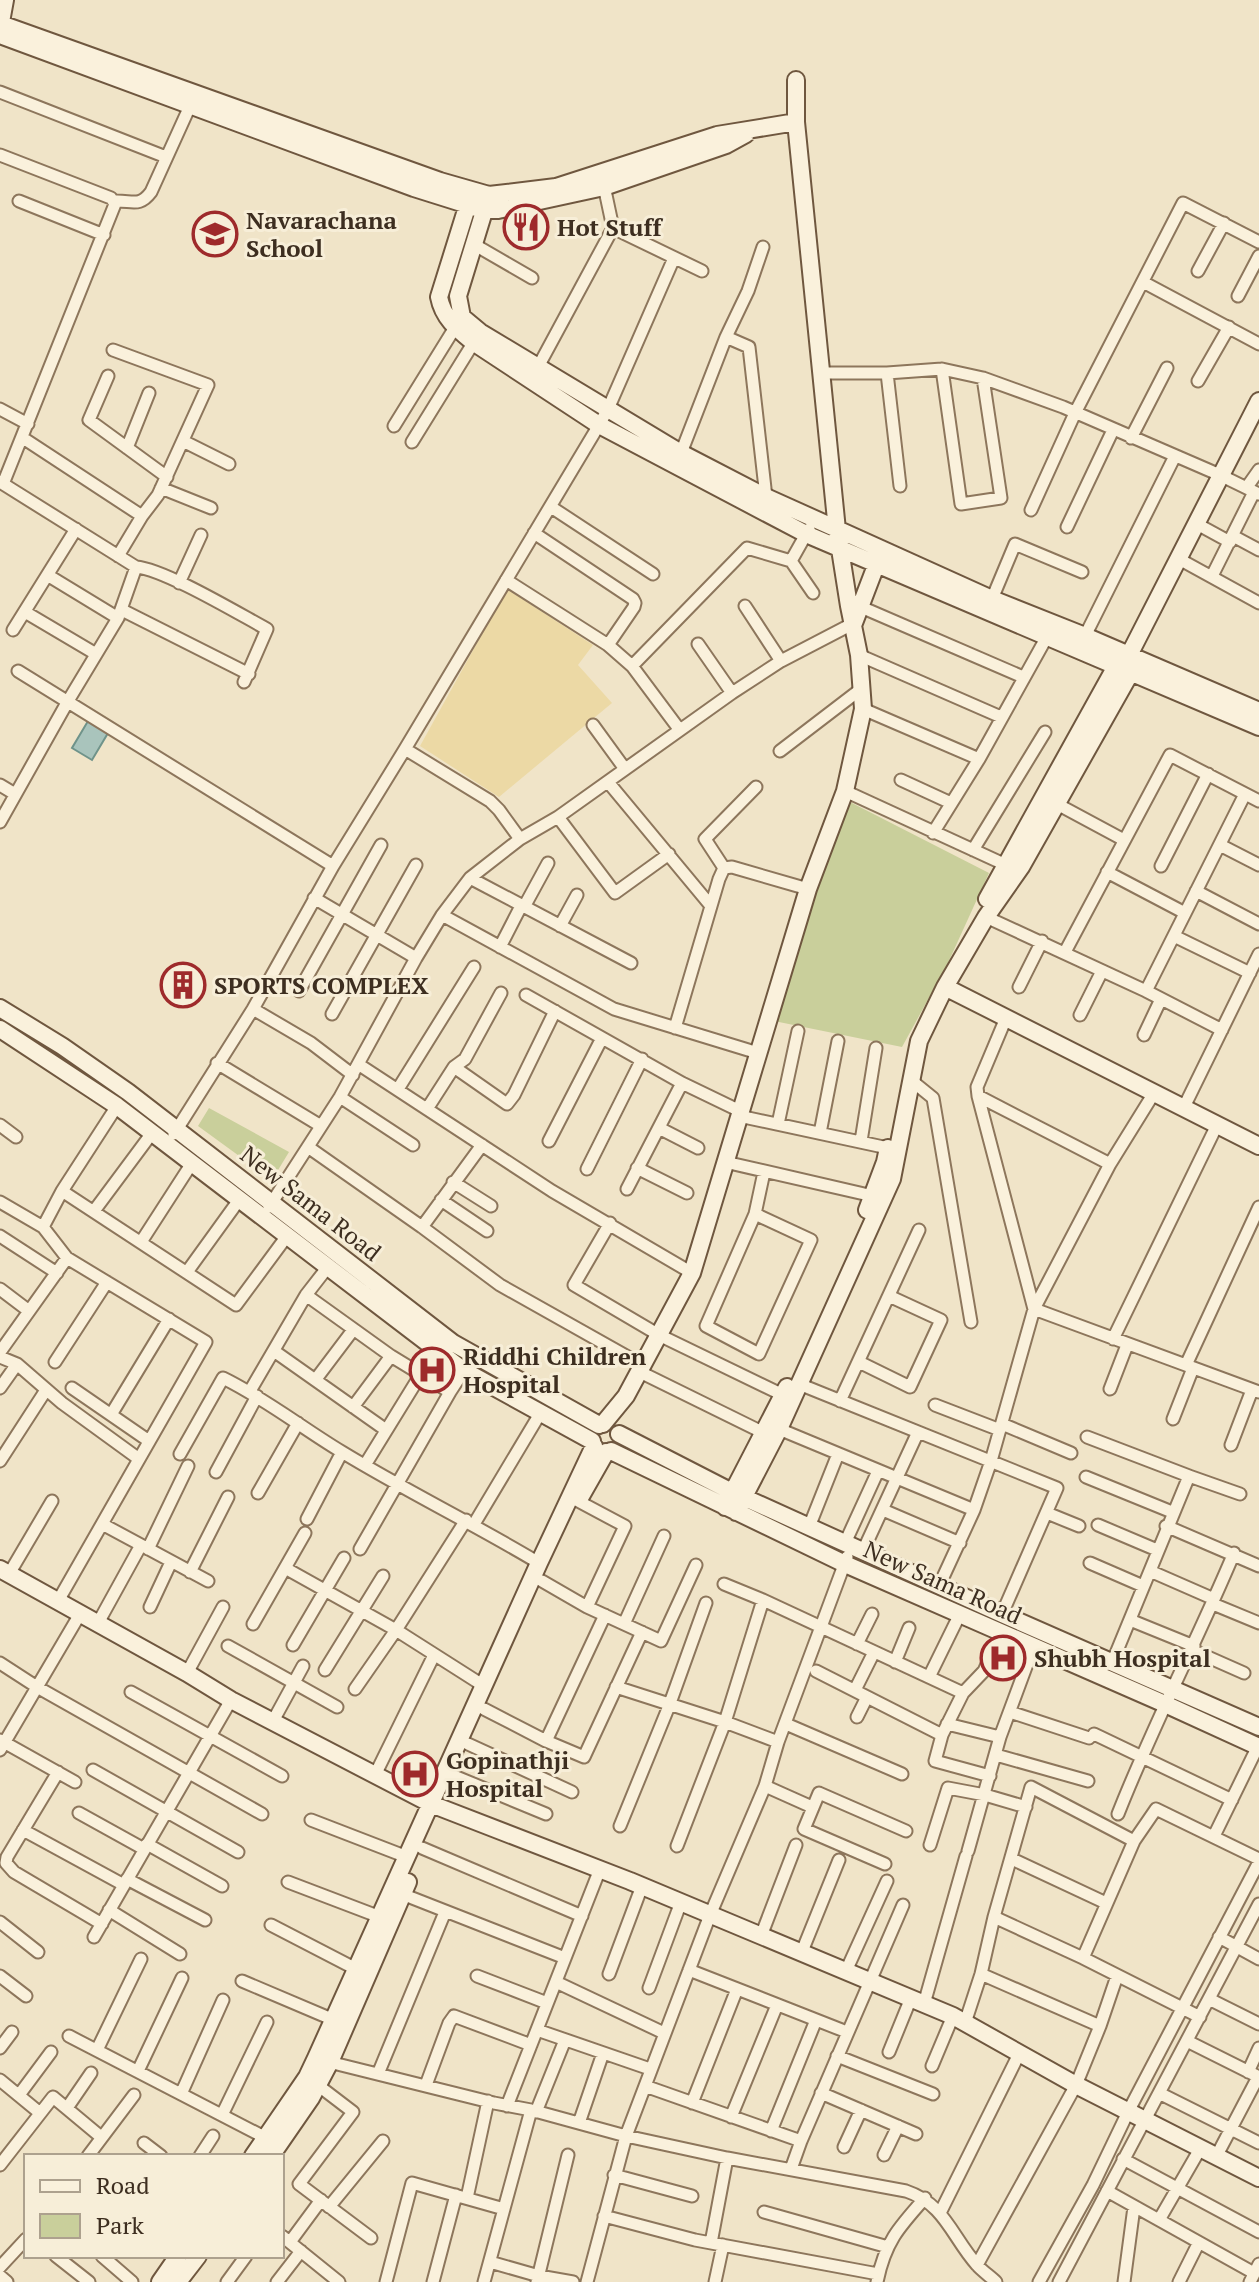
<svg xmlns="http://www.w3.org/2000/svg" width="1259" height="2282" font-family="'PT Serif',serif">
<style>
.green{fill:#c9cf9b}
.sand{fill:#ecd9a5}
.water{fill:#a9c4bc;stroke:#6f938a;stroke-width:2}
.lines{fill:none;stroke-linecap:round;stroke-linejoin:round}
.street-casing{stroke:#8d765c;stroke-width:15}
.secondary-casing{stroke:#6f573f;stroke-width:20}
.street{stroke:#faf1dc;stroke-width:11}
.secondary{stroke:#faf1dc;stroke-width:16}
.labels{text-anchor:middle;dominant-baseline:central;stroke-width:6;stroke-linejoin:round;paint-order:stroke}
.poi-label{font-size:24px;font-weight:bold;fill:#3d2e20;stroke:#f7eed8;text-anchor:start}
.street-label{font-size:24px;fill:#3d2e20;stroke:#f7eed8}
</style>
<rect width="100%" height="100%" fill="#f0e4c8"/>
<!-- green -->
<path class="green" d="M848,801L989,873L947,965L902,1047L774,1021L807,910Z
M209,1108L289,1152L272,1180L198,1126Z"/>
<!-- sand -->
<path class="sand" d="M507,589L593,645L578,665L612,703L499,797L420,746Z"/>
<!-- water -->
<path class="water" d="M88,721L108,733L92,760L72,748Z"/>
<g class="lines">
<!-- street casing -->
<g class="street-casing">
<path id="street" d="M0,92L166,157
M0,155L111,198L115,204L3,484
M603,181L613,228L702,271
M19,201L104,235
M114,201C132,200 139,208 151,192L190,106
M475,245L532,278
M1198,271L1224,223
M1143,282L1259,344
M1238,296L1259,256
M726,337L749,347L766,497
M113,350L208,385L158,495L142,516L118,556
M538,367L613,228
M942,369L961,504L1001,498L983,378
M822,373H887L942,369L983,378L1063,407L1220,475L1259,494
M887,373L900,486
M108,376L89,420L167,477
M1198,381L1229,327
M0,409L28,424
M394,426L459,321
M23,438L142,516
M1131,438L1167,368
M183,441L229,464
M412,442L477,337
M127,448L149,393
M681,453L726,337L748,291L763,247
M0,482L136,567C164,569 239,614 267,629L244,682
M1247,487L1259,470
M161,488L211,508
M551,507L653,574
M1031,510L1075,413L1183,203L1259,242
M1197,524L1230,542
M1067,527L1113,430
M534,533L633,599L635,603L634,607L608,645
M1233,536L1259,550
M1179,559L1259,603
M791,561L813,593
M49,576L118,618
M1212,576L1254,492
M506,580L608,645L632,666L679,729
M179,583L201,535
M992,599L1015,544L1082,572
M745,606L781,661
M861,607L1023,677
M122,610L249,674
M25,612L96,654
M13,630L76,529
M1085,636L1175,456
M698,644L732,693
M859,655L1001,717
M632,666L747,548L791,561L809,529
M18,671L333,866
M863,709L979,759
M593,725L625,769
M405,749L490,801L499,810L520,839
M780,751L861,689
M901,780L951,803
M608,782L711,906
M0,785L15,794
M845,791L1006,865
M1057,804L1124,840
M558,817L615,893L669,854
M0,822L68,701L118,618L136,567
M933,833L979,759L1049,633
M1220,845L1259,865
M973,850L1045,732
M1161,866L1208,774
M724,868L705,839L756,787
M1107,872L1185,913
M470,878L631,963
M1196,891L1259,924
M314,898L416,958
M524,907L548,863
M442,915L614,1009L758,1053
M986,917L1146,991L1222,1030
M560,926L577,895
M1174,936L1250,973
M500,947L521,906
M1065,952L1170,755L1259,801
M1019,987L1042,941
M299,991L381,845
M1146,991L1245,794
M526,995L682,1083L740,1111
M253,1009L311,1043L353,1075
M332,1014L416,865
M1080,1015L1102,971
M1006,1018L977,1087L978,1096L1034,1309L1259,1392
M675,1028L719,879L724,868L732,867L808,889
M1144,1035L1161,999
M217,1063L321,1126
M358,1064L552,1191L692,1273
M454,1067L507,1104L514,1095L555,1011
M912,1081L933,1098L971,1322
M398,1089L474,967
M978,1096L1110,1164
M340,1097L413,1145
M1184,1107L1259,954
M427,1109L454,1067L465,1059L501,993
M739,1116L888,1148
M778,1124L798,1031
M0,1125L16,1137
M659,1128L698,1148
M820,1133L838,1041
M174,1134L253,1009L333,866L405,749L599,425L608,409L674,258
M549,1141L602,1038
M861,1141L876,1048
M482,1145L422,1227L500,1285L644,1366
M308,1147L422,1227
M725,1162L873,1196
M637,1168L687,1193
M587,1169L642,1059
M453,1182L491,1206
M627,1189L682,1083
M62,1191L236,1305L287,1236
M441,1200L487,1231
M0,1202L43,1227
M269,1207L340,1097L416,958L442,915L470,878L520,839L558,817L732,693L781,661L854,623
M94,1211L152,1133
M755,1214L811,1240L759,1354L706,1326L755,1214L764,1172
M610,1223L574,1285L659,1335L783,1395
M0,1236L57,1273
M141,1242L192,1163
M187,1272L239,1200
M0,1289L29,1311
M306,1295L391,1356L450,1392
M1113,1339L1217,1125
M274,1351L386,1430
M0,1352L67,1258
M0,1357L17,1364L62,1403L139,1459
M55,1362L107,1282
M859,1362L910,1387L941,1320L889,1296
M1186,1365L1259,1207
M640,1372L762,1432
M316,1379L353,1330
M799,1384L1057,1488L1002,1614
M0,1388L17,1364
M72,1388L149,1441
M1110,1389L1127,1345
M250,1391L306,1295L327,1268
M840,1401L919,1230
M935,1405L1000,1430
M353,1407L391,1356
M112,1413L169,1319
M1173,1419L1193,1368
M1002,1424L1071,1453
M779,1429L974,1510
M1087,1437L1189,1476
M1231,1445L1252,1390
M180,1454L223,1378C266,1399 302,1428 342,1452C406,1491 474,1524 539,1563
M0,1461L46,1390
M365,1465L421,1374
M216,1472L257,1396
M1086,1477L1172,1512
M258,1493L298,1423
M578,1501L625,1526L587,1607
M883,1510L960,1543
M1047,1513L1079,1526
M307,1519L342,1452
M102,1524L208,1581
M474,1524L541,1412
M1098,1525L1157,1550
M1166,1526L1259,1566
M809,1527L838,1454
M845,1543L878,1471
M148,1549L188,1466
M360,1549L450,1392L474,1355
M863,1551L918,1432
M1090,1563L1143,1586
M285,1568L396,1630L484,1686
M1150,1571L1214,1599
M190,1572L228,1497
M9,1574L52,1501
M542,1581L587,1607L661,1641L696,1565
M724,1584L763,1600L963,1693
M939,1586L974,1510L991,1461L1034,1309L1110,1164L1154,1093
M58,1601L206,1342L67,1258L43,1227L62,1191L117,1106
M1213,1604L1259,1623
M150,1607L171,1562
M1130,1620L1194,1646
M98,1623L141,1545
M253,1624L305,1533
M624,1624L664,1536
M857,1644L872,1614
M293,1645L344,1558
M228,1646L337,1707
M1192,1650L1244,1673
M895,1662L909,1628
M0,1663L37,1687L262,1814
M1112,1663L1189,1476L1240,1494
M325,1670L383,1576
M816,1671L942,1735
M187,1673L223,1607
M929,1677L956,1622
M616,1687L725,1722L778,1742
M355,1689L396,1630L466,1520
M855,1690L874,1652
M131,1692L282,1776
M484,1709L546,1741L584,1757L642,1632
M1010,1712L1089,1738
M857,1717L867,1697
M273,1721L303,1666
M786,1724L902,1774
M947,1724L1000,1737
M1094,1734L1232,1800
M0,1740L75,1782
M546,1741L605,1615
M468,1744L572,1792
M0,1750L80,1614
M996,1755L1088,1781
M93,1770L238,1852
M58,1772L7,1857L6,1863L14,1872L102,1924
M375,1775L434,1655
M454,1776L546,1814
M990,1776L935,1761L942,1735L963,1693L984,1671L1001,1633
M765,1786L812,1807
M79,1813L144,1849
M1118,1814C1153,1725 1197,1641 1234,1553
M311,1820L407,1857
M620,1826L669,1706L706,1603
M23,1830L124,1885
M1214,1836L1259,1744
M147,1844L222,1886
M930,1845L948,1788L985,1795L1026,1807
M677,1846L725,1722L763,1600
M422,1848L582,1916
M968,1851L1000,1737L1033,1648
M1012,1859L1106,1903
M885,1864L804,1829L819,1793L906,1831
M127,1879L205,1920
M288,1882L380,1917
M402,1894L565,1958
M109,1910L180,1954
M994,1917L1083,1958L1200,2017
M0,1922L38,1952
M271,1925L356,1969
M761,1936L796,1845
M94,1937L231,1700
M1219,1937L1259,1959
M801,1954L839,1860
M1083,1958L1134,1841L1156,1809L1259,1859
M689,1970L847,2032
M846,1971L887,1881
M609,1974L642,1886
M0,1976L26,1996
M477,1976L547,2003
M242,1981L334,2020
M556,1982L664,2033
M649,1988L681,1902
M1209,1999L1259,2024
M924,2004L966,1856
M965,2023L981,1974L994,1917L1031,1787L1134,1841
M1100,2026L1117,1976
M537,2030L650,2069
M69,2036L266,2138
M1187,2041L1259,2077
M0,2048L12,2032
M97,2050L141,1959
M889,2052L911,1998
M837,2056L933,2094
M325,2061L494,2103L531,2110L626,2136L727,2158L906,2191C945,2204 952,2237 977,2265C982,2271 990,2276 996,2282
M932,2066L953,2016
M138,2071L182,1978
M1248,2072L1259,2048
M378,2074L445,1912
M0,2080L40,2113
M315,2083L353,2112L299,2184L371,2238
M426,2085L449,2023L454,2016L531,2045
M645,2086L801,2141
M821,2093L916,2134
M1159,2093L1259,2143
M181,2094L223,2000
M19,2095L51,2052
M692,2103L737,1989
M507,2106L600,1869
M67,2108L91,2073
M536,2112L565,2040
M222,2115L267,2022
M731,2117L777,2005
M579,2123L603,2053
M771,2131L816,2020
M144,2143L161,2156
M844,2147L861,2110
M884,2155L898,2126
M88,2156L134,2095
M200,2156L213,2136
M1216,2157L1258,2077
M1123,2159L1259,2232
M0,2165L53,2097L101,2137
M791,2169L801,2141L903,1905
M614,2175L692,2196
M1107,2191L1254,2273
M467,2198L488,2101
M329,2207L383,2141
M764,2212L888,2247
M940,2213L1020,2052
M604,2216L695,2240L878,2274
M1159,2220L1200,2149
M282,2236L339,2282
M290,2242L321,2200
M711,2243L727,2158
M56,2256L89,2282
M102,2256L132,2282
M490,2262L539,2276L573,2282
M977,2265L1076,2085L1100,2026L981,1974
M0,2267L26,2239
M0,2276L7,2282
M227,2282L246,2256
M277,2282L301,2251
M386,2282L412,2183L504,2209
M433,2282L456,2195
M484,2282L531,2110
M537,2282L568,2155
M587,2282L626,2136L710,1915L765,1786L778,1742L847,1557
M715,2282L723,2245
M877,2282C885,2242 899,2227 925,2198
M1039,2282L1093,2185L1129,2110L1259,1862
M1059,2282L1259,1904
M1124,2282L1134,2207
M1179,2282L1198,2244
M1250,2282L1259,2264"/>
</g>
<!-- secondary casing -->
<g class="secondary-casing">
<path id="secondary" d="M1,22L5,0
M1,24L440,181L489,195L556,187L717,135L796,122
M0,35L414,188L484,210H498L604,187L726,145L746,134
M472,191L439,297C443,318 457,329 473,342L599,425L806,534L1259,727
M489,195L458,296L462,317L480,332L681,453L766,497L992,599L1085,636L1259,711
M854,623L880,555
M1125,663L1259,401
M987,899L1116,666
M945,987L1259,1146
M0,1008L62,1046L128,1092L453,1343L599,1425
M0,1029L117,1106L463,1370L592,1441
M867,1210L885,1162L888,1148
M603,1424L626,1396L692,1273L808,889L845,791L863,709L859,655L849,606L837,530L796,122V80
M619,1434L732,1492L1002,1614L1259,1727
M611,1451L845,1564L1165,1704L1259,1747
M581,1496L606,1452
M725,1507L787,1387
M736,1512L779,1429L892,1179L919,1041L945,987L986,917L1021,867L1131,672
M0,1569L187,1673L231,1700L431,1804L630,1881L953,2016L1076,2085L1259,2178
M253,2156L307,2077L316,2058L539,1563L594,1446
M271,2156L311,2098L330,2062L408,1882
M160,2282L178,2256
M178,2282L198,2256"/>
</g>
<!-- street -->
<use href="#street" class="street"/>
<!-- secondary -->
<use href="#secondary" class="secondary"/>
</g>
<!-- icons -->
<defs>
<g id="restaurant-ring" transform="scale(2.3)"><circle r="9.5" fill="#f7eed8" stroke="#9e2a2b" stroke-width="1.5"/><path d="M-5-6h1v4h1v-4h1v4h1v-4h1v5L-1.5 .5V6h-2V.5L-5-1ZM5-6V6H3V1.5H1.5Q1.5-4 5-6Z" fill="#9e2a2b"/></g>
<g id="school-ring" transform="scale(2.3)"><circle r="9.5" fill="#f7eed8" stroke="#9e2a2b" stroke-width="1.5"/><path d="M0-5L7-2L0 1L-7-2ZM-4 1L0 2.5L4 1V4Q0 6-4 4Z" fill="#9e2a2b"/></g>
<g id="building-ring" transform="scale(2.3)"><circle r="9.5" fill="#f7eed8" stroke="#9e2a2b" stroke-width="1.5"/><path d="M-4-6H4V6H1V3H-1V6H-4ZM-2.5-4.3h1.7v1.8h-1.7ZM.8-4.3h1.7v1.8H.8ZM-2.5-1h1.7V.8h-1.7ZM.8-1h1.7V.8H.8Z" fill="#9e2a2b"/></g>
<g id="hospital-ring" transform="scale(2.3)"><circle r="9.5" fill="#f7eed8" stroke="#9e2a2b" stroke-width="1.5"/><path d="M-5-5h3v3.5h4V-5h3V5h-3V1.5h-4V5h-3Z" fill="#9e2a2b"/></g>
</defs>
<g fill-rule="evenodd">
<use href="#restaurant-ring" x="526" y="227"/>
<use href="#school-ring" x="215" y="234"/>
<use href="#building-ring" x="183" y="985"/>
<use href="#hospital-ring" x="432" y="1370"/>
<use href="#hospital-ring" x="1003" y="1658"/>
<use href="#hospital-ring" x="415" y="1774"/>
</g>
<g class="labels">
<!-- poi labels -->
<g class="poi-label">
<text x="246" y="220">Navarachana<tspan x="246" dy="28">School</tspan></text>
<text x="557" y="227">Hot Stuff</text>
<text x="214" y="985">SPORTS COMPLEX</text>
<text x="463" y="1356">Riddhi Children<tspan x="463" dy="28">Hospital</tspan></text>
<text x="1034" y="1658">Shubh Hospital</text>
<text x="446" y="1760">Gopinathji<tspan x="446" dy="28">Hospital</tspan></text>
</g>
<!-- street labels -->
<g class="street-label">
<text transform="translate(311 1203) rotate(38)">New Sama Road</text>
<text transform="translate(943 1582) rotate(24)">New Sama Road</text>
</g>
</g>
<!-- legend -->
<rect x="24" y="2154" width="260" height="104" fill="#f7eed8" stroke="#ada18e" stroke-width="2"/>
<rect x="40" y="2180" width="40" height="12" fill="#faf1dc" stroke="#ada18e" stroke-width="2"/>
<text x="96" y="2194" font-size="24" fill="#3d2e20">Road</text>
<rect x="40" y="2214" width="40" height="24" fill="#c9cf9b" stroke="#ada18e" stroke-width="2"/>
<text x="96" y="2234" font-size="24" fill="#3d2e20">Park</text>
</svg>
